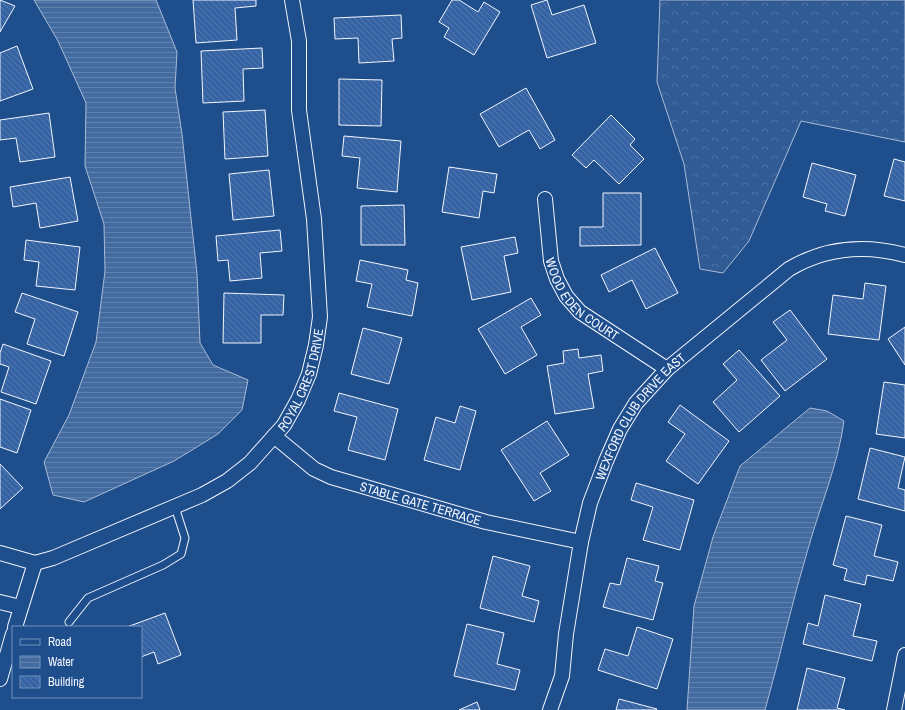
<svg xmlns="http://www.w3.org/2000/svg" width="905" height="710" font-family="'Archivo Narrow',sans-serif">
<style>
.forest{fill:url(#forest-crowns);stroke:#a8bbd7}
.water{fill:url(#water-rules);stroke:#a8bbd7}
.building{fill:url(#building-back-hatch);stroke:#f2f6ff}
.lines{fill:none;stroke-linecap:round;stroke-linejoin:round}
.service-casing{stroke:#f2f6ff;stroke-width:9}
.minor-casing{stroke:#f2f6ff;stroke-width:16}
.service{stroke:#1f4e8c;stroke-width:7}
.minor{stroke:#1f4e8c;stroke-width:14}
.labels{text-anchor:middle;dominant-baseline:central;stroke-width:3;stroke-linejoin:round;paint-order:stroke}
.street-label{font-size:13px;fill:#f2f6ff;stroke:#1f4e8c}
</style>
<defs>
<pattern id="forest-crowns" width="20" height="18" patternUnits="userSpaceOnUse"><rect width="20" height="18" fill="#305b95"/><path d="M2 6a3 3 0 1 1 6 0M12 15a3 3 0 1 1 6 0" fill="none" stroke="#4e73a5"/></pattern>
<pattern id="water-rules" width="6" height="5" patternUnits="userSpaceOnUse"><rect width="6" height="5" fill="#446ba0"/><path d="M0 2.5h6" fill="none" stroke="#5f81ae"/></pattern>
<pattern id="building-back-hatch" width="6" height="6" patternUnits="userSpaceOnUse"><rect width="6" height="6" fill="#3563a3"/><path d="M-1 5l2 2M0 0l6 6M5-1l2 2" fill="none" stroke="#537ab1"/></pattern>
</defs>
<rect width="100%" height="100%" fill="#1f4e8c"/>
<!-- forest -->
<path class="forest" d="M660,0H905V142L801,121L749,241L723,273L700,269L684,164L657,82Z"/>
<!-- water -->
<path class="water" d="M34,0H156L177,52L175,88L182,134L197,274L200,343L213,365L248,380L242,410L218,434L174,461L84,502L53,495L44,462L69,415L96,342L105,271L104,224L85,166L86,103L58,41Z
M810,408L827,411L844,421C838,465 820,506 808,549C792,602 780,657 765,710H687L694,606L713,537L740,466Z"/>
<!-- building -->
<path class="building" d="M0,0L15,6L0,32Z
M193,0H256V6L235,8L237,40L196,43Z
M452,0H459L478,12L484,2L500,12L474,55L444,37L449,28L439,22Z
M547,0L552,15L584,5L596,43L547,58L531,5Z
M401,15L402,38L392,39L394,61L359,63L358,38L335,39L334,18Z
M17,46L33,89L0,101V53Z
M262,48L263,68L243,69L244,101L203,103L201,51Z
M339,79L382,80L381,126L339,125Z
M526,88L555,140L540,149L529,130L499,147L480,114Z
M265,110L268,156L225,159L223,112Z
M49,113L55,157L20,162L16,138L0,140V120Z
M611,115L635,139L630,145L644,159L619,184L594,160L586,168L572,155Z
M344,136L401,141L397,192L357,188L360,158L342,156Z
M894,159L905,162V201L884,196Z
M812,163L856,175L845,216L825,211L827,204L803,197Z
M449,167L497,174L494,193L483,191L479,218L442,212Z
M269,170L274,216L233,220L229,174Z
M70,177L78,221L40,228L36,203L13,207L10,187Z
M603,193H641V245L580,246V227H603Z
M404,205L405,245H361V206Z
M280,230L282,251L260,253L262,278L230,281L228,260L218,261L216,236Z
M515,237L518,253L504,256L511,292L472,300L461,247Z
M26,240L80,247L75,290L36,286L39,262L24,260Z
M655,248L678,293L646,309L632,280L609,292L601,275Z
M360,260L408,270L406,280L418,283L412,316L367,307L372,284L356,281Z
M865,283L886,286L879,340L828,334L833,295L863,299Z
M22,293L78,312L64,356L27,344L35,319L15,312Z
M224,293L284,295L283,315H261V343H223Z
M531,298L541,315L521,327L537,355L505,374L478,329Z
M790,310L827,359L785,391L761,360L787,340L773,322Z
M905,327V365L888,339Z
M363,328L402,338L389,384L351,374Z
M3,344L51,361L36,404L1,392L9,367L0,364V353Z
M578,349L579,358L601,355L603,371L588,374L594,408L555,414L547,366L564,363L563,351Z
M739,350L780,396L739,432L713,402L737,380L723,364Z
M884,382L905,385V438L876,434Z
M339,393L398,409L385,460L348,450L357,417L334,411Z
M0,399L31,410L17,453L0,447Z
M680,405L729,441L698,484L666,461L685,434L668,422Z
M460,406L476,411L460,470L424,460L436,417L455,423Z
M547,421L569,455L540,473L551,491L534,501L501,450Z
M870,448L905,457L898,488L905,490V511L858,499Z
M0,464L23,488L0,509Z
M636,483L694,500L680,550L643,540L653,507L631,500Z
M846,516L882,525L874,556L898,562L893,581L867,575L865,585L844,580L847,569L833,565Z
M493,556L530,566L522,596L539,601L534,622L480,608Z
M627,558L659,566L655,581L663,583L653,620L603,607L610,583L620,585Z
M825,595L861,604L853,636L877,641L872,661L803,644L808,623L818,626Z
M165,613L181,655L158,664L154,652L141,657V627H127Z
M467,624L504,633L497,664L520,670L515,690L454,676Z
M637,627L673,639L657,689L598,670L605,649L628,656Z
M807,668L845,678L837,708L845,710H797Z
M619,699L657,709L656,710H616Z
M477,702L480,710H459Z"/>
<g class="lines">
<!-- service casing -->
<g class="service-casing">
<path id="service" d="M69,622L88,598L163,565L181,554L185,538L175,507"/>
</g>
<!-- minor casing -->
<g class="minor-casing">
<g id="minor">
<path id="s1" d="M545,199L551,261L557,279L566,296L580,312L667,369"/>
<path id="s2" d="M274,436L314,469L331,477L486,522L581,542"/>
<path d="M0,553L35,563"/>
<path id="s3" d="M35,563L53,558L202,495L227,481L250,463L284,425L298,400L309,374L316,345L320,317L314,219L299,110V41L292,0"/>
<path d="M0,602L20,607"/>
<path d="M15,627L35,563"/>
<path d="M0,679L13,634"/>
<path id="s4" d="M550,710L562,676L566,634L581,542L590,503L606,461L620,429L636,403L667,369L789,269C826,247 864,244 905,255"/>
<path d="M894,710L905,655"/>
</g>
</g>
<!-- service -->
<use href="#service" class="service"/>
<!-- minor -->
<use href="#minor" class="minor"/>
</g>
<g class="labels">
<!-- street labels -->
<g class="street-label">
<text stroke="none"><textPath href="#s1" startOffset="113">WOOD EDEN COURT</textPath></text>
<text stroke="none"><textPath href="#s3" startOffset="338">ROYAL CREST DRIVE</textPath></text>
<text stroke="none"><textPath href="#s4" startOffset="313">WEXFORD CLUB DRIVE EAST</textPath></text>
<text stroke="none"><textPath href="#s2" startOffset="164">STABLE GATE TERRACE</textPath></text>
</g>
</g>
<!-- legend -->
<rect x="12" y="626" width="130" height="72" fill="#1f4e8c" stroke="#7391ba"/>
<rect x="20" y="639" width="20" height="6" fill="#1f4e8c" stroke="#7391ba"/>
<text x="48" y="646" font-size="12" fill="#f2f6ff">Road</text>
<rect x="20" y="656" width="20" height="12" fill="url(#water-rules)" stroke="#7391ba"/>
<text x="48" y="666" font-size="12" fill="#f2f6ff">Water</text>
<rect x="20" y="676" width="20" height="12" fill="url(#building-back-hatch)" stroke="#7391ba"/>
<text x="48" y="686" font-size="12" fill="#f2f6ff">Building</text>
</svg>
